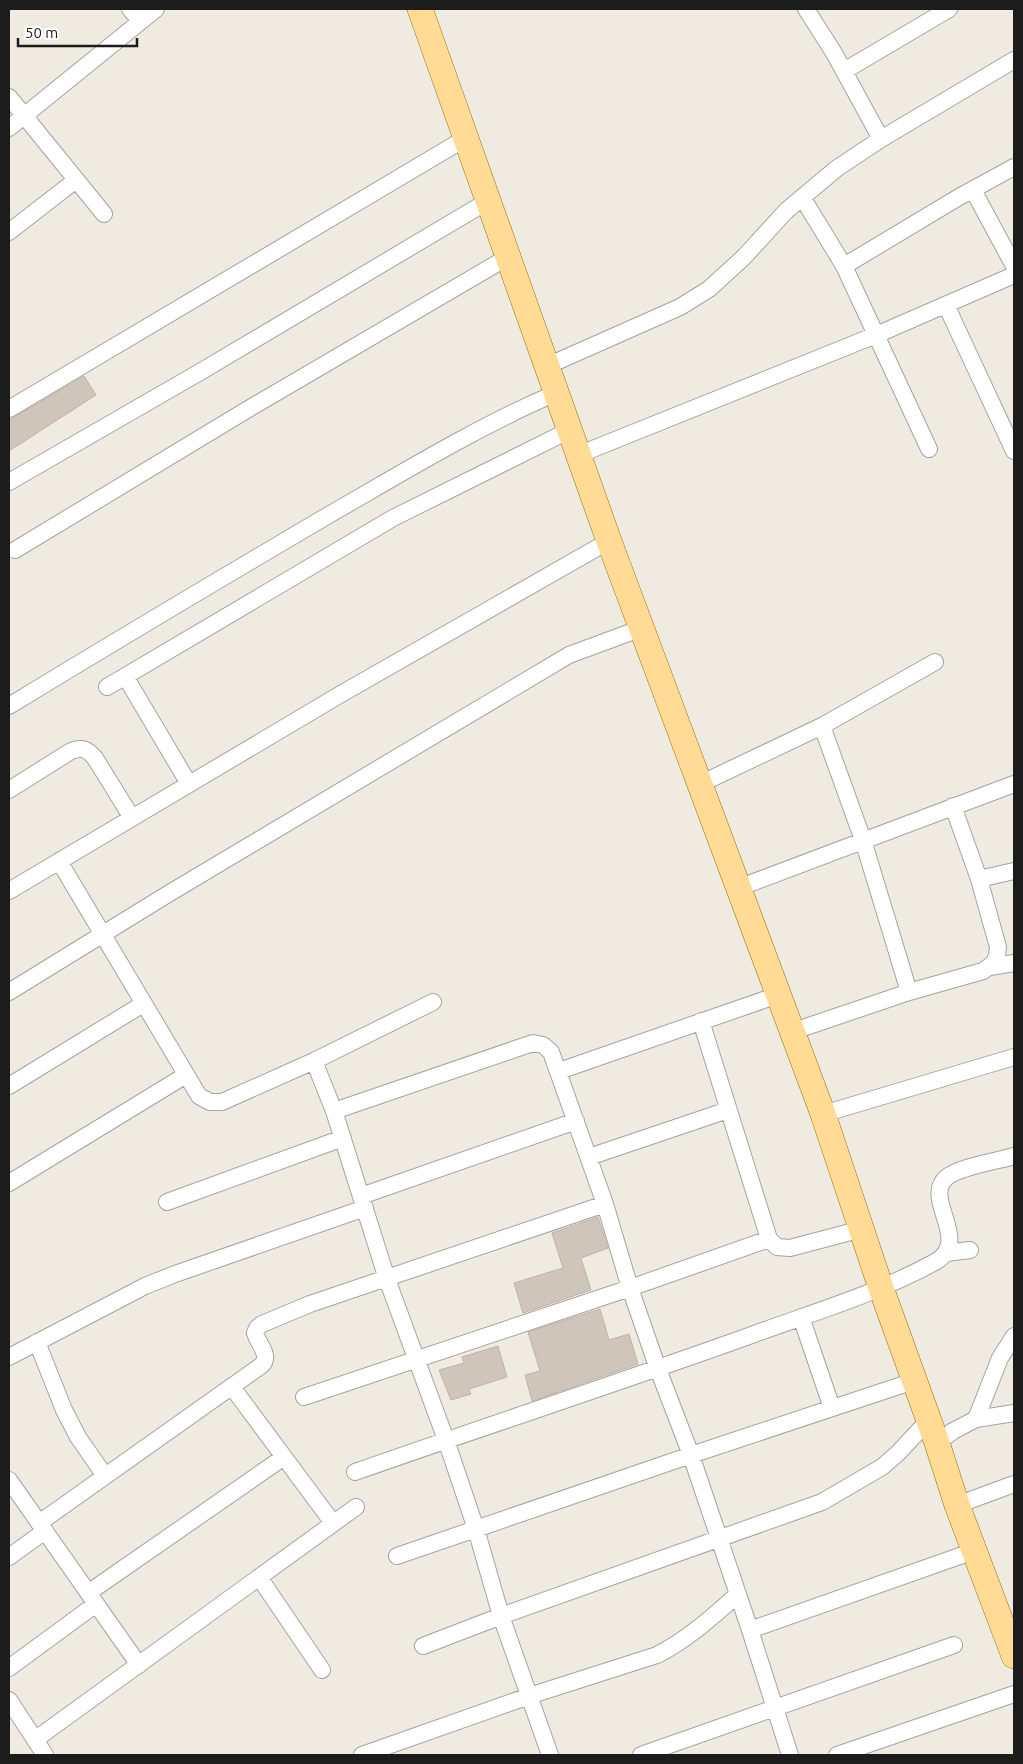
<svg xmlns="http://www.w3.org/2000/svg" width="1023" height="1764" font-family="Ubuntu,sans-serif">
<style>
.building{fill:#cfc5ba;stroke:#c1b3a2}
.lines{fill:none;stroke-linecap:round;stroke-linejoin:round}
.minor-casing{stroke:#a3a3a3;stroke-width:18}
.primary-casing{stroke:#947100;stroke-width:26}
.minor{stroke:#fff;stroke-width:16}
.primary{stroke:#ffdb95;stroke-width:25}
</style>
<rect width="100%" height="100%" fill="#efebe1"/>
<!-- building -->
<path class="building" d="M84,376L96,395L9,451V420Z
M598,1217L608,1248L581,1258L591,1290L523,1313L514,1283L563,1268L552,1233Z
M600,1309L609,1340L629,1334L638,1364L532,1401L525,1375L540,1371L528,1332Z
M498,1346L507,1377L469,1389L471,1394L451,1400L439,1370L464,1363L462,1357Z"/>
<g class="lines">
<!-- minor casing -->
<g class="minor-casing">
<path id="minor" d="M130,9L140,21
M806,9L834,53L881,139
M844,71L949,9
M9,97L104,214
M9,128L156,9
M973,190L1014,266
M802,197L844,266L929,449
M9,232L76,180
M844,266L959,197L1014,167
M946,305L1014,451
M547,366L680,307L709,289L744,257L786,211L836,169L881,139L1014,60
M9,409L466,138
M578,455L876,335L1014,275
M9,482L200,372L488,201
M15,550L250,408L508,257
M125,676L189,784
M107,687L393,518L570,430
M9,706C114,642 220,579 327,516C402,473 477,427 556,393
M822,726L863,840L909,992
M700,784L822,726L935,662
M9,790L71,751C83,747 87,749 95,758L132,818
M59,861L199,1096L210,1102H222L314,1061L433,1002
M979,879L1014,871
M738,888L1014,784
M9,891L341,694L609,541
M990,967L1014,963
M9,992L168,894L569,655L642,628
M701,1021L769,1239L777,1247L790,1248L862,1229
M791,1032L909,992L983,971L994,963L997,956L998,947L979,879L953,806
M314,1061L334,1111L387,1279L446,1440L476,1529L501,1616L550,1755
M559,1071L778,995
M9,1086L143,1004
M334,1111L533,1043L543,1045L551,1052L605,1204L630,1288L658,1369L691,1455L750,1630L790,1755
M823,1114L1014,1057
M589,1157L728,1110
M9,1183L186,1075
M361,1196L576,1121
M167,1202L343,1138
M946,1253L970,1250
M801,1317L832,1408
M37,1342L64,1410L78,1437L105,1476
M9,1357L145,1286L175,1274L365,1208
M232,1387L333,1523
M304,1397L630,1288L769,1239
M976,1419L1000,1358L1014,1336
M937,1443L953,1431L976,1419L1014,1413
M355,1472C486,1426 618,1383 749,1336C811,1313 877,1294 935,1262C973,1241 921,1198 947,1177C959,1167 997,1161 1014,1156
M9,1480L139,1665
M957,1505L1014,1484
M39,1523L262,1365C271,1355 258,1344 255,1333L257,1328L262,1324L310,1304L605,1204
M397,1556L691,1455L914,1381
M9,1557L45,1531
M259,1577L322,1670
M88,1593L284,1457
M750,1630L974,1551
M423,1646L501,1616L822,1502L882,1467L898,1453L928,1421
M9,1668L96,1604
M9,1700L45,1755
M36,1739L356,1507
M362,1755L529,1696L657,1655C687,1640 712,1617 737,1595
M641,1755L954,1645
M837,1755L1014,1694"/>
</g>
<!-- primary casing -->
<g class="primary-casing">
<path id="primary" d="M420,9L609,541L823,1114L881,1288L937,1443L957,1505L1014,1656"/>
</g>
<!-- minor -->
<use href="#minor" class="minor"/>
<!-- primary -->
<use href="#primary" class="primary"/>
</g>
<!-- border -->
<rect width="1023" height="1764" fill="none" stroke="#1c1c1c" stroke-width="20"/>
<!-- scale -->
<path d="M18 38v8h119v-8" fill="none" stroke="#1c1c1c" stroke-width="2.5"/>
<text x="25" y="38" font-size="15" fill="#1c1c1c" stroke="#ffffff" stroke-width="4" paint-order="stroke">50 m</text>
</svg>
